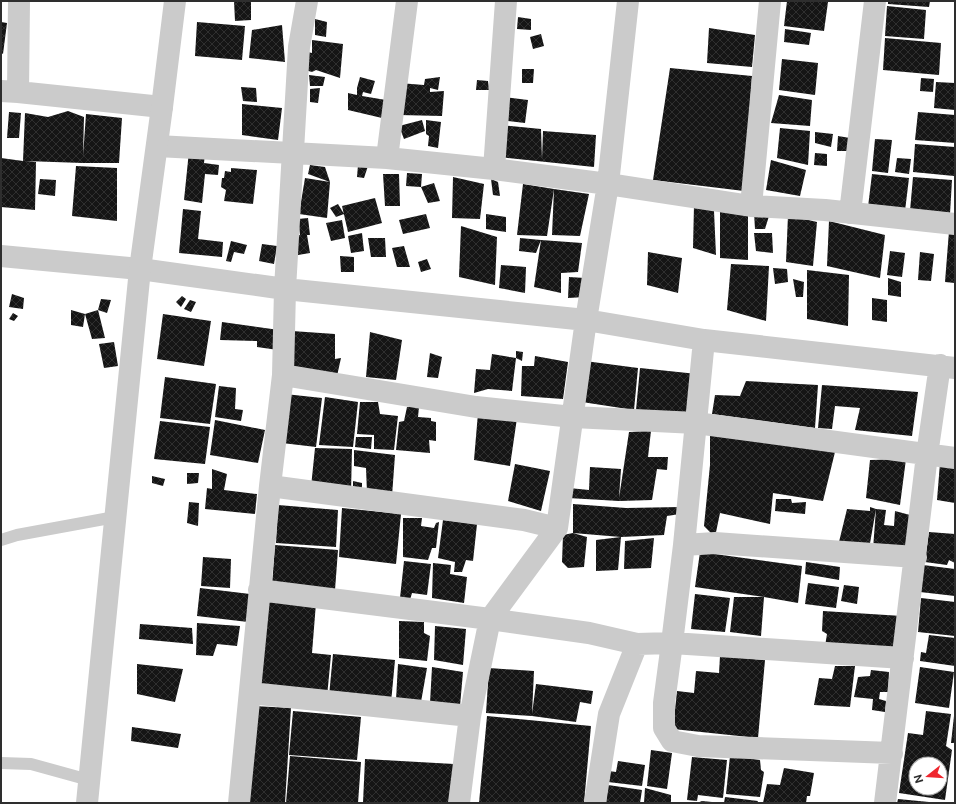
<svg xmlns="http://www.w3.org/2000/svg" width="956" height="804" font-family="'Public Sans',sans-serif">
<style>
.building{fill:url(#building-cross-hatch);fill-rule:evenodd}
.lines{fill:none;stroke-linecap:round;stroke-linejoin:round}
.service{stroke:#cbcbcb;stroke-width:12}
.minor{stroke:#cbcbcb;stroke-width:22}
.tertiary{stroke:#cbcbcb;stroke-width:22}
</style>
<defs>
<pattern id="building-cross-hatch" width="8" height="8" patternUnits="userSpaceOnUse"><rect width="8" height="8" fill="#151515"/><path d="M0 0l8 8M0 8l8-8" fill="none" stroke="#2f2f2f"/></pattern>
</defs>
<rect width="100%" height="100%" fill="#fff"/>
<!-- building -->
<path class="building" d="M234,1H251V20L235,21Z
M787,1L828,2L824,31L784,26Z
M888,1H930L929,7L888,4Z
M887,6L926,10L924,39L885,36Z
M518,17L531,19V30L517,29Z
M315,19L327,22L326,37L315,35Z
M1,22L7,23L3,54L1,53Z
M197,22L245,26L242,60L195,56Z
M282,25L285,62L249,58L252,30Z
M709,28L755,35L752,67L707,63Z
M785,29L811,33L809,45L784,42Z
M541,34L544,46L533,49L530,37Z
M885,38L941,43L939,75L883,70Z
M312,40L343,44L340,78L316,70L312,72L305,70L303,51L312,53Z
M782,59L818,63L815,95L779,90Z
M670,68L752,76L744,191L653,180Z
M522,69H534L533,83H522Z
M309,75L325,77L323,86H310Z
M360,77L375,81L371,94L363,92L362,96L386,100L382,118L348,110V93L357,95V88Z
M440,77L438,90L430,88V92L444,91L442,116L399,115V83L424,85L425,79Z
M921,78L934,79L933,92L920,91Z
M477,80L488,81L489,90H476Z
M936,82L955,83V110L934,108Z
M241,87L256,88L257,102L243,101Z
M320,88L318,103L310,102V89Z
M779,95L812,100L810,126L771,123Z
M503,97L528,100L525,123L500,120Z
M242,104L282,108L278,140L242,135Z
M68,111L84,117L83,156L86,114L122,118L119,163H83L25,161L36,162L35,210L1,207V158L23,161L25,113L48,117Z
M9,112L21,113L19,138H7Z
M918,112L955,115V143L915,140Z
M422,120L425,131L404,139L399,126Z
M426,120L441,122L438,148L428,146L429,136L426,134Z
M499,125L541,129L542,159L543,131L596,135L594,167L499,157Z
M780,128L810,131L808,165L777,158Z
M815,132L833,134L831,147L815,143Z
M838,136L850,138L849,151H837Z
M875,139L892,140L888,173L872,171Z
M915,144L955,147L954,176L913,172Z
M189,151L205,153L204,163L219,165L218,175L205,174L202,203L184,200Z
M815,153L827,154V166L814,165Z
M897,158L911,159L909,174L895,172Z
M771,160L806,170L800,196L766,190Z
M310,165L325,167L330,182L308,174Z
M358,165L368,166L364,178L357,177Z
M76,166L117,168V221L72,216Z
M231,168L257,170L253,204L224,201L226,190L221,187L222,178H224L225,171L231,172Z
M407,173L422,174L421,187L434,183L440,201L428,203L421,187L406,186Z
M383,174H399L400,206H385Z
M872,174L909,178L905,211L868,207Z
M453,177L484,184L480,219L452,218Z
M913,177L952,180L950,214L910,211Z
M305,178L330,182L327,218L299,214Z
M40,179L56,180L55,196L38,194Z
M491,179L498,182L500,196L493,195Z
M523,184L554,189L547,236L517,235Z
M554,189L589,194L580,236L552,235Z
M375,198L382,223L348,232L342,206Z
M338,204L344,214L336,217L330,208Z
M720,204L748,212V260L720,258Z
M694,205L714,211L716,255L693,248Z
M183,209L201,211L198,239L223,242L222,257L179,253Z
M754,213L769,216L765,229H755Z
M426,214L430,228L403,234L399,220Z
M486,214L506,217V232L486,229Z
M788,215L817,222L813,266L786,262Z
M308,218L310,235H307L310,253L298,255L295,236L300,235L298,219Z
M342,220L345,238L331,241L326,223Z
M829,221L885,235L880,278L827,266Z
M461,226L497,237L495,285L459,277Z
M949,231L955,232V283L945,282Z
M362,233L364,251L351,253L348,236Z
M754,233H772L773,253L756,251Z
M368,238H385L386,257H371Z
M520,238L541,240L536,253L519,251Z
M541,240L582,243L578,272L561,273V293L534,287Z
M231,241L247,245L244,254L234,252L231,262L226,261Z
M262,244L277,246L274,264L259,261Z
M404,246L410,267H397L392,248Z
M890,251L905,253L902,277L887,275Z
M648,252L682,258L678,293L647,285Z
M920,252L934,254L931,281L918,280Z
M340,256L354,257V272H341Z
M427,259L431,269L421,272L418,262Z
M731,264L769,266L766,321L727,310Z
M501,265L526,267L525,293L499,288Z
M773,268L787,269L788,282L775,284Z
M807,270L849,275L848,326L807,319Z
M569,277L585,278V297L568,298Z
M888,278L901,282V297L888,295Z
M793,279L804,282L803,297H796Z
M12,294L24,298L23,309L9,307Z
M182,296L186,299L181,307L176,302Z
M872,298L887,300V322L872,320Z
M101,299L111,300L107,313L98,310Z
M190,300L196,302L191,312L184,309Z
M71,310L85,314L83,327L71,325Z
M98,310L105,338L92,339L85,314Z
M13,313L18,316L14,321L9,319Z
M163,314L211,321L204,366L157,359Z
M222,322L279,330L278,350L257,347V341L220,340Z
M292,331L335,334V359L341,358L337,376L289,372Z
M370,332L402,340L396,380L366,377Z
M114,342L118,366L104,368L99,344Z
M516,351L523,352L522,361L516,358Z
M430,353L442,357L438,378L427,377Z
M492,354L516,358L512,391L488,389L474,393L476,369L490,370Z
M535,356L568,362L563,399L521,396L522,366H534Z
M585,361L638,368L634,410L582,402Z
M640,368L697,374L690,417L636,410Z
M165,377L216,384L210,424L160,418Z
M746,381L818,385L815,428L712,414L715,395L740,396Z
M822,385L918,392L912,436L855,430L860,408L835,406L832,429L818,428Z
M219,386L236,388L235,409L243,410L241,421L215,417Z
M285,394L322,398L316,447L282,443Z
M325,397L358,402L353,447L319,445Z
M360,402H378L380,414L398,416L394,450L374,449V435L357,434Z
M407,407H419L418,417L431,418V421L436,422V441L429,440L430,453L396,450L399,422L404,421Z
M478,413L517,418L510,466L474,460Z
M215,420L265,430L258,463L210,455Z
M160,421L210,427L205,464L154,459Z
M651,431L648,457H668L667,470L657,469L652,500L619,501L568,498L569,488L589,490L590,467L621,469L619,498L629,432Z
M710,435L835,452L823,501L773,493L770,524L720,513L715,537L704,526L710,465Z
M356,437H372L371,449L355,447Z
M315,448L352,449L351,492L311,487Z
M354,450L395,455L392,496L367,493L366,468L354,466Z
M906,459L900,505L866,498L870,460Z
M940,463L955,467V503L937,500Z
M515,464L550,471L541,511L508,501Z
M212,469L227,474L224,490L257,494L255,514L205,509L207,488L212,489Z
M187,473H199L198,483L187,484Z
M152,476L165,479L163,486L152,483Z
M353,481L362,483V494L353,492Z
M776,499H791L792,503L806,502L805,514L775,511Z
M189,502L199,503L198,526L187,523Z
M573,504L626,508L680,507V514L667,516L664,535L621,537L573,533Z
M278,505L338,510L336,547L276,543Z
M870,507L876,509L869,549L838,546L847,509L870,511Z
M342,508L401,514L396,564L339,557Z
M876,509L886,510L884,525L894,526L895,511L910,515L905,551L873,549Z
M403,518H422L421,526L434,528L436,523L439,522L436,548H432L428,560L403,557Z
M443,520L477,524L473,561L466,560L462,572H454L455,562L438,558Z
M929,532L955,534V563L949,560L947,565L925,562Z
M573,533L587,537L584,567L568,568L562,562L563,535Z
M621,537L618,570L596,571V540Z
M654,538L651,568L624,569L625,541Z
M275,545L338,550L335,590L272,586Z
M700,552L802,566L798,603L764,597L695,587Z
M203,557L231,559L230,588L201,586Z
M404,561L431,564L427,595L412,593L410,600L400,598Z
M806,562L840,567L839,580L805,574Z
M433,563L451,565L450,574L467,577L464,603L432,598Z
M923,565L955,569V596L920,592Z
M808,583L839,587L836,608L805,604Z
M844,585L859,587L857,604L841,601Z
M200,588L250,594L248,622L197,616Z
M695,594L730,598L725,632L691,629Z
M734,597H764L761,636L730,632Z
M262,598L316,603L312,653L331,655L327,697L255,690Z
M921,598L955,602V636L918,632Z
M823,611L902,616L893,653L825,646L827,634L822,631Z
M399,621L424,622V633L430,636L427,661L399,658Z
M197,623L240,626L237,646L217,644L213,656L196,655Z
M140,624L192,628L193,644L139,639Z
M435,626L466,629L463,665L434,660Z
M929,635L955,638V666L920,661L921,652L926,653Z
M333,654L395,660L391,703L329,696Z
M720,656L765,660L758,738L673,729L677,691L694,693L696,671L719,673Z
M137,664L183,669L175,702L137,694Z
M398,664L427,668L421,702L396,700Z
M835,666H855L850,707L814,705L819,678L832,679Z
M432,667L463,672L460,706L430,703Z
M920,667L954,672L949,708L915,703Z
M489,668L534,671L532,714L536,684L593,691L591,704L580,702L576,722L532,716L486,713Z
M871,670L889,672L888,692H880L879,699L886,701L885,712L872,710L873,699L854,697L858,677L870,676Z
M254,706L291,708L285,803H248Z
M293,711L361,717L357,760L289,755Z
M926,711L951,714L946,746L952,750L945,800L899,793L908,733L923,735ZM916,764H940V788H916Z
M487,716L591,726L584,803H479Z
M954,716H955V743H951Z
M132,727L181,734L178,748L131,741Z
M651,750L672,753L667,789L647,786Z
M290,756L361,762L358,803H286Z
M730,756L760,760L761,770L764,772L760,797L726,794Z
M692,757L727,760L723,798L698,795L697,801L687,800Z
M365,759L454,764L452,803H363Z
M618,761L645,765L642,786L608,782L609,771L616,772Z
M784,768L814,773L810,796H807L806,803H763L767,784L780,785Z
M608,785L642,790L640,803H606Z
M645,788L671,795V803H644Z
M725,797L758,801L757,803H724Z
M898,799L929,802V803H897Z
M702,801L712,802V803H697Z"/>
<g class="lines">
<!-- service -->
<path class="service" d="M1,540L17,535L115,517
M1,763L31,764L89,780"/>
<!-- minor -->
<path class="minor" d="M628,1L608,184L586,320L557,528L490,619L589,633L637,644L672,643L903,658
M1,91L18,92L162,107
M18,92L19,1
M157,146L387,158L494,169L608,184L751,206L825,210L955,224
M387,158L407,1
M494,169L506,1
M751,206L770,1
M850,213L875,1
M1,256L140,269L285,289L586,320L704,340L955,368
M704,340L684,545L672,643L664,703V728L672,741L698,746L892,753
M283,375L476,407L573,417L696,423L955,458
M270,486L524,520L557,528
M684,545L715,543L916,557
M259,590L490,619L470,716L459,803
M250,693L470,716
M239,803L270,486L283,375L285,289L299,47L307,1
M595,803L609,714L637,644
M885,803L927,455L940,365"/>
<!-- tertiary -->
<path class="tertiary" d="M87,803L140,269L162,107L175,1"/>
</g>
<!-- border -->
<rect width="956" height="804" fill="none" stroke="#2e2e2e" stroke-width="4"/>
<!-- north arrow -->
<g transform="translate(928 776) rotate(253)"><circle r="19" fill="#ffffff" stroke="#ababab"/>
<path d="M0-3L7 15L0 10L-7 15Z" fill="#ef262e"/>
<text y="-6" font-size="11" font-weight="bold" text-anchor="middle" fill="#2e2e2e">N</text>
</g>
</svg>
